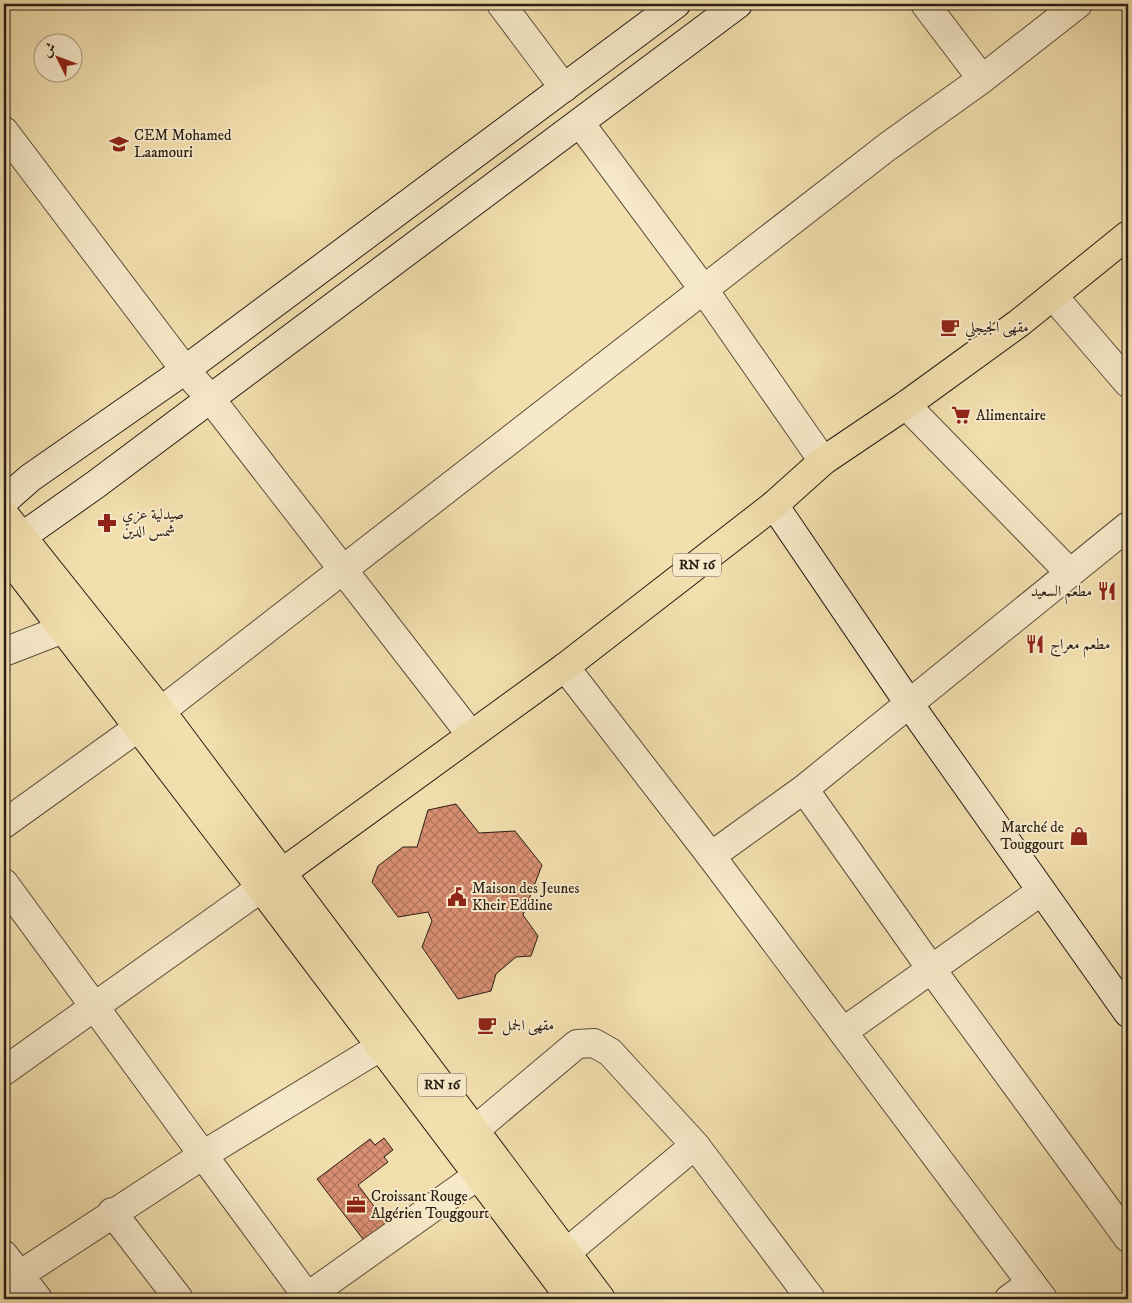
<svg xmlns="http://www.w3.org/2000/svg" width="1132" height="1303" font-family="'IM FELL DW Pica',Amiri,serif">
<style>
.building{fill:url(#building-cross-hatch);stroke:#281e14}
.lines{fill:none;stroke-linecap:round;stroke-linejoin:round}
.minor-casing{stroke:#5b4e3a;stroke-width:30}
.tertiary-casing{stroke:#5b4e3a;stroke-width:30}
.secondary-casing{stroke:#281e14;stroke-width:30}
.primary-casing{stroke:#281e14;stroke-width:30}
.minor{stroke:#f7eaca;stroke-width:28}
.tertiary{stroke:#f7eaca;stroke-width:28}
.secondary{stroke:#f7eaca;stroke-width:28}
.primary{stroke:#f3dfae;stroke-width:28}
.labels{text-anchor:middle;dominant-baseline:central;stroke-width:4;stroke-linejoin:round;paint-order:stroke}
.shield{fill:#f7eaca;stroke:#665b4b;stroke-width:1}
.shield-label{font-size:14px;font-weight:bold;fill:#281e14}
.poi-label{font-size:15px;fill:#281e14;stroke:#f7eaca;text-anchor:start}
</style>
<defs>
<pattern id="building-cross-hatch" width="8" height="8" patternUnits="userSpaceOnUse" patternTransform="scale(1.25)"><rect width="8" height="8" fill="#da9074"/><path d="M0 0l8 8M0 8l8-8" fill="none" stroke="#b1755e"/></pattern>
</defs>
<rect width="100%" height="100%" fill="#f3dfae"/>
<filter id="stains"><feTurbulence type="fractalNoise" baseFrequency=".004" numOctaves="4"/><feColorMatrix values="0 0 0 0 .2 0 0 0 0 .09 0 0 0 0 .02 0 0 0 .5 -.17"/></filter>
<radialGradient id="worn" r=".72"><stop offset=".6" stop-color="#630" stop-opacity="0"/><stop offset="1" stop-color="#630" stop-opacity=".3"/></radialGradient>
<!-- building -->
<path class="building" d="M456,804L479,833L515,831L542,865L523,915L538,936L531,956L516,957L496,974L491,991L458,999L422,947L432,921L428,912L398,917L372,882L378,866L403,847H417L428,810Z
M384,1138L393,1150L384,1157L388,1162L358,1185L389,1226L366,1243L317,1179L370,1139L375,1145Z"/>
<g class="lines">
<!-- minor casing -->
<g class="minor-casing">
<path id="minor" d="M925,4L982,79
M580,123L704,290L823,461
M4,131L185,370L210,398L471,735
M1054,297L1128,383
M906,405L1069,572
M804,789L932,970L1128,1238
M4,824L161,711L887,147L982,79L1078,4
M711,856L804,789L1128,526
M4,883L203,1155L4,1285
M844,1031L1040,892
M4,1071L261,888
M457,1145L577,1044L594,1043L610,1052L695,1145
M112,1212L179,1299
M4,1255L38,1299
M547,1266L567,1252L695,1145L811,1299
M304,1299L477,1176
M309,1299L203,1155L380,1047
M1009,1299L1031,1283"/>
</g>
<!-- tertiary casing -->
<g class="tertiary-casing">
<path id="tertiary" d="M501,4L564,88
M4,652L84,621
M565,667L711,856L1043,1299"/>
</g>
<!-- secondary casing -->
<g class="secondary-casing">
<path id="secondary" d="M4,501L30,478L185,370L676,4
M774,505L910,705L1128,1013
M20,538L95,485L738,4"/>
</g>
<!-- primary casing -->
<g class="primary-casing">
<path id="primary" d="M4,514L161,711L601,1299
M4,552L261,888L571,1299
M261,888L565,667L774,505L823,461L906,405L1019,323L1128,235"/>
</g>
<!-- minor -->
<use href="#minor" class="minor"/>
<!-- tertiary -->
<use href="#tertiary" class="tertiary"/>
<!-- secondary -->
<use href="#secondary" class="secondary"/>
<!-- primary -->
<use href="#primary" class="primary"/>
</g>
<!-- icons -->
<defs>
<g id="school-bare" transform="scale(1.5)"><path d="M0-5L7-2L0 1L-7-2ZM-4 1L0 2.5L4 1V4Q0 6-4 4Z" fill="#8f2418" stroke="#f7eaca" stroke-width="2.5" paint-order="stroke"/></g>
<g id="cafe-bare" transform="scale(1.5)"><path d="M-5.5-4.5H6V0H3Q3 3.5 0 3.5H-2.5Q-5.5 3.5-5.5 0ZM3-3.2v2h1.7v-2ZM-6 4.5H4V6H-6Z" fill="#8f2418" stroke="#f7eaca" stroke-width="2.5" paint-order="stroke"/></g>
<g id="supermarket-bare" transform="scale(1.5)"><path d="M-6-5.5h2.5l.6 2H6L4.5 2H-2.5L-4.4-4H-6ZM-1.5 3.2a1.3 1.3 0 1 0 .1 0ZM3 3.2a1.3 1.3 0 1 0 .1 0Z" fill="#8f2418" stroke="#f7eaca" stroke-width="2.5" paint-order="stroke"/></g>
<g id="pharmacy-bare" transform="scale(1.5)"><path d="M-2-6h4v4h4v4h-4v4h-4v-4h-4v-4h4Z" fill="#8f2418" stroke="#f7eaca" stroke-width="2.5" paint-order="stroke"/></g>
<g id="restaurant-bare" transform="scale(1.5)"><path d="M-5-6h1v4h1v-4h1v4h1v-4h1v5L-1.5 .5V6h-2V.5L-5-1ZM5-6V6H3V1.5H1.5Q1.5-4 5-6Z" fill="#8f2418" stroke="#f7eaca" stroke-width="2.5" paint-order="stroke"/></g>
<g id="shop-bare" transform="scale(1.5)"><path d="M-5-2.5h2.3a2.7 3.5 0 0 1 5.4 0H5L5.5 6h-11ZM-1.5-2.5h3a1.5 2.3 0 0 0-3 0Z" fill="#8f2418" stroke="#f7eaca" stroke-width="2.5" paint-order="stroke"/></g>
<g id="civic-bare" transform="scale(1.5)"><path d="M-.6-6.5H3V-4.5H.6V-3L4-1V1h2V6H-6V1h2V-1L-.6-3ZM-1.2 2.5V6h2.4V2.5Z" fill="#8f2418" stroke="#f7eaca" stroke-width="2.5" paint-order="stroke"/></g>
<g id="office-bare" transform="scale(1.5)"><path d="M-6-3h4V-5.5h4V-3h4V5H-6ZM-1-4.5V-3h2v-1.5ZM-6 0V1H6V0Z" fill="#8f2418" stroke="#f7eaca" stroke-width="2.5" paint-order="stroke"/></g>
</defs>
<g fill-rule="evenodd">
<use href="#school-bare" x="119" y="144"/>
<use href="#cafe-bare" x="950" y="327"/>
<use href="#supermarket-bare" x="961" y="415"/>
<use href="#pharmacy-bare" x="107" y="523"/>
<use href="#restaurant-bare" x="1107" y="591"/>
<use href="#restaurant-bare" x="1035" y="644"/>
<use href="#shop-bare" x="1079" y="836"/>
<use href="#civic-bare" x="457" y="897"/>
<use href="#cafe-bare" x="487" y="1025"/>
<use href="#office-bare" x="356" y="1205"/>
</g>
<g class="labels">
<!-- shield labels -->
<g class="shield">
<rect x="673" y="553.5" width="48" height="23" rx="4"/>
<rect x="418" y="1073.5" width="48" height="23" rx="4"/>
</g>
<g class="shield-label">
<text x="697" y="565">RN 16</text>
<text x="442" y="1085">RN 16</text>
</g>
<!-- poi labels -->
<g class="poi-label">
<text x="134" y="135">CEM Mohamed<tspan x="134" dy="17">Laamouri</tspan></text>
<text x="965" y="327">مقهى الجيجلي</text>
<text x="976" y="415">Alimentaire</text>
<text x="122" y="514">صيدلية عزي<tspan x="122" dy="17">شمس الدين</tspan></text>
<text x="1092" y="591" text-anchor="end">مطعم السعيد</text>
<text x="1050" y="644">مطعم معراج</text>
<text x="1064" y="827" text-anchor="end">Marché de<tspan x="1064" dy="17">Touggourt</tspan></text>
<text x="472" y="888">Maison des Jeunes<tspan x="472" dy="17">Kheir Eddine</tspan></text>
<text x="502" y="1025">مقهى الجمل</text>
<text x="371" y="1196">Croissant Rouge<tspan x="371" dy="17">Algérien Touggourt</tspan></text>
</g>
</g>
<!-- margin -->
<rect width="1132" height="1303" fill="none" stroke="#f3dfae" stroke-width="20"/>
<rect x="5" y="5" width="1122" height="1293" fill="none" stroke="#281e14" stroke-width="2.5"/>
<rect x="10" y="10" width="1112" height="1283" fill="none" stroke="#281e14"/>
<!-- north arrow -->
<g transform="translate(58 58) rotate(312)"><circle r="24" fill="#f7eaca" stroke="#a49881"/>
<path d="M0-4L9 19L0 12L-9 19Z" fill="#8f2418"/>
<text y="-8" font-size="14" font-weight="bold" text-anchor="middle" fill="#281e14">ش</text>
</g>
<rect width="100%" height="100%" filter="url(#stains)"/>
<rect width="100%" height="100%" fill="url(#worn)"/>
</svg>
